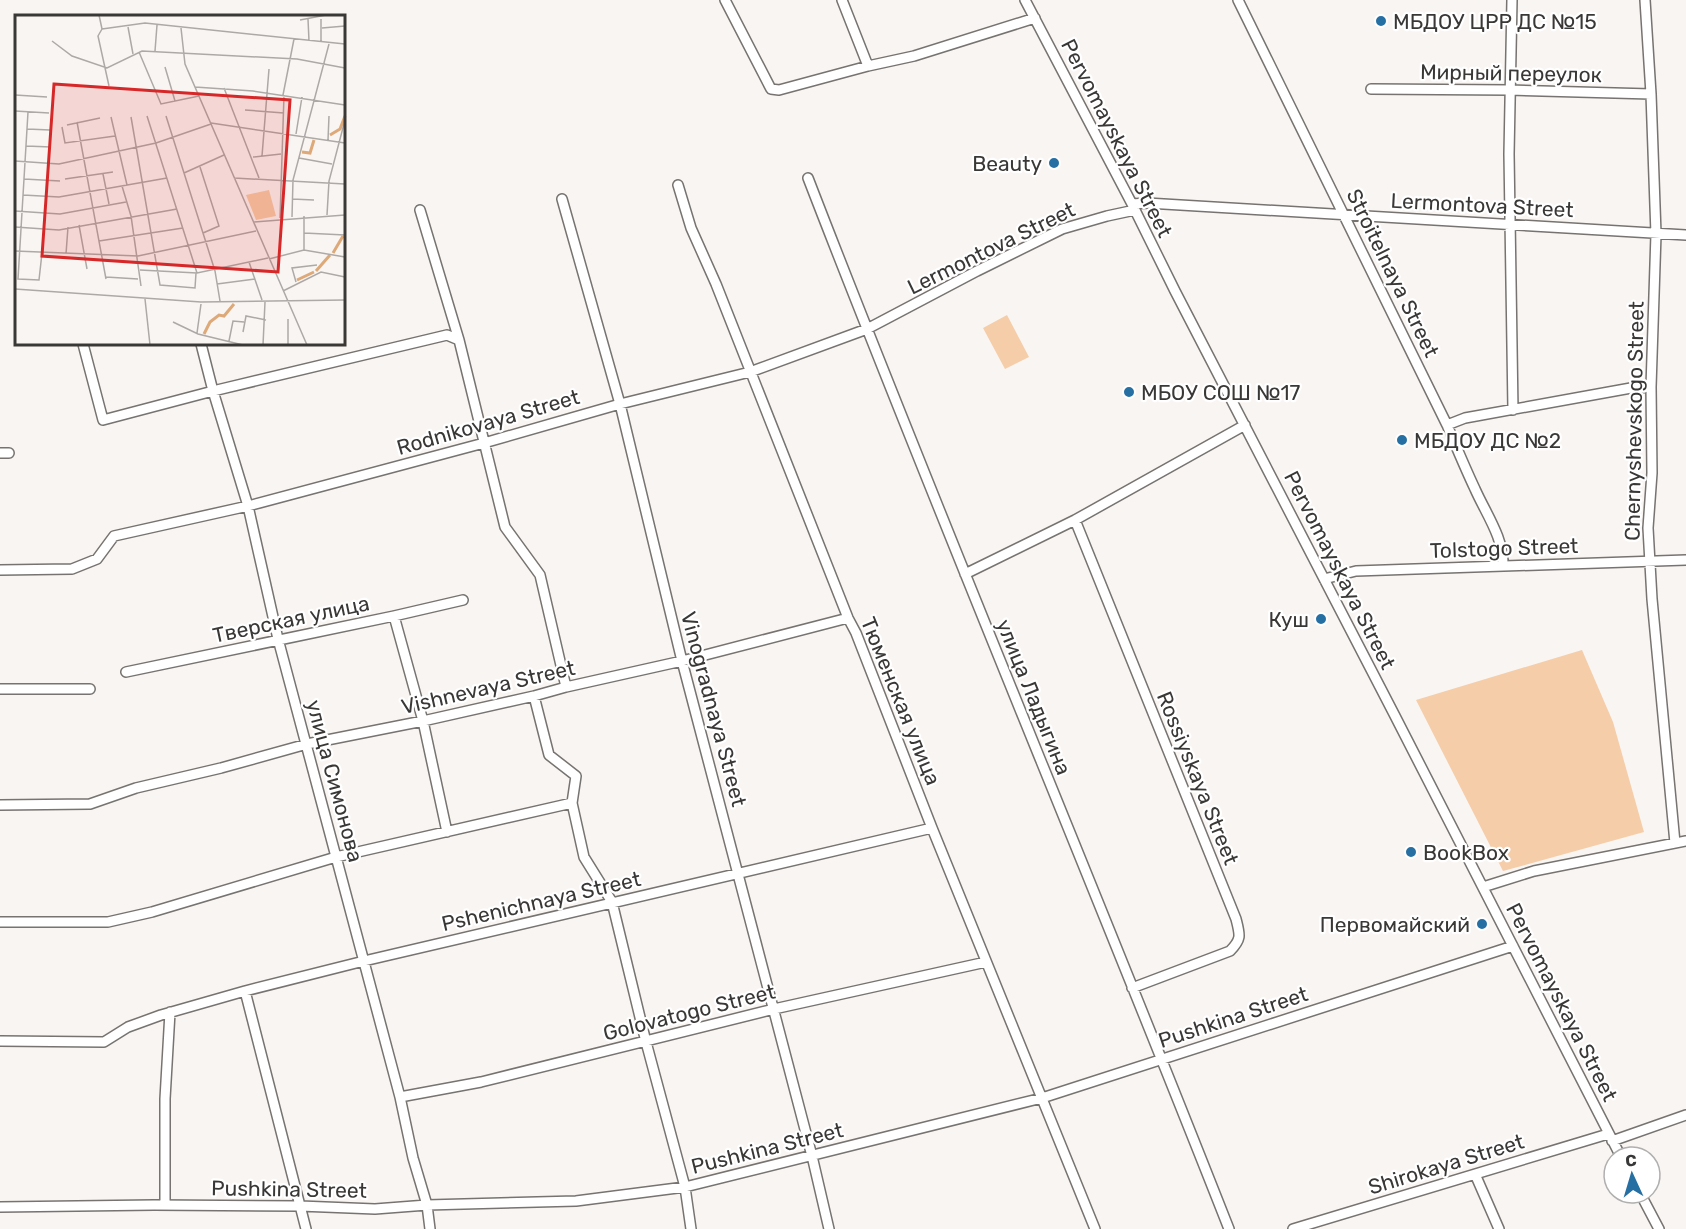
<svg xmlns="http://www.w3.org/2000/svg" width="1686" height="1229" font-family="Rubik,sans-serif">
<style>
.green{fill:#f5cda9}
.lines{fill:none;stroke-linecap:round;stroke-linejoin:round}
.minor-casing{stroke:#767370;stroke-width:12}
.minor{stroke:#fff;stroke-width:9}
.poi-dot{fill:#266fa3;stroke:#fff;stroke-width:2}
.labels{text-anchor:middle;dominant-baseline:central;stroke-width:4.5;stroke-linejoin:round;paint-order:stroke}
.poi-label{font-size:21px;fill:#3a3837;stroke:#fff;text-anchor:start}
.street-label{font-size:21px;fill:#3a3837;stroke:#fff}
.inset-river{fill:none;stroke:#dda979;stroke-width:3}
.inset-road{fill:none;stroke:#ada9a7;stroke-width:1.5}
.view{fill:#d62828;fill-opacity:0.15;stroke:#d62828;stroke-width:3}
.inset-edge{fill:none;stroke:#3a3837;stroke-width:3}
</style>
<rect width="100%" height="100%" fill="#f9f5f2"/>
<!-- green -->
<path class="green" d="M1007,315L1029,357L1005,369L983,328Z
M1582,650L1613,722L1644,832L1503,871L1416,700Z"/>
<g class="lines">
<!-- minor casing -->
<g class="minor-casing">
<path id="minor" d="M725,0L771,89L779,90L868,66L914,56L1035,18
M842,0L868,66
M1025,0L1132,204L1175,291L1394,714L1621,1157
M1238,0L1447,425C1456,446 1465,468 1475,489C1486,514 1504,538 1503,566
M1512,0L1509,154L1513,410
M1645,0L1651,94L1656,234L1651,387L1652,473L1648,528L1652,599L1675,843
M1371,89L1509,90L1651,94
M808,178C944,530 1091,878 1229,1229
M678,185L691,228L716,284L848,618L856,633L932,828L1095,1229
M562,199L620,404L682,661L812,1156L829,1229
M1132,204L1147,203L1686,235
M420,210L459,340L505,527L540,575L566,687
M83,344L103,420L213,391L447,335L459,340
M201,344L213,391L248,506L278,639L400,1097L413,1158L427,1205L430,1229
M1447,425L1465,418L1631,388L1651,387
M0,453H9
M1075,520L1236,919C1240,935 1242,939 1230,951L1132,988
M0,570L72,569L97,559L114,536L248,506L484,443L620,404L750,372L867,329L977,271L1062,229L1107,216L1135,210
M965,574L1075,520L1245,425
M1324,579L1356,571L1686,560
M394,616L423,721L447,832
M126,672L394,616L463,600
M0,689H90
M534,696L549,755L576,776L572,803L584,857L612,902L646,1042L685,1187L691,1229
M0,805L90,804L136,788L221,768L307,744L423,721L534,696L566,687L682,661L848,618
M1483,887L1534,871L1686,841
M0,922H108L152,912L336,857L572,803
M245,991L306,1229
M0,1041L104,1042L128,1027L161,1015L245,991L364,961L932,828
M400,1097L481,1082L774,1009L986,962
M1612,1141L1686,1115
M1475,1174L1499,1229
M1640,1193L1659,1229
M165,1205V1099L170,1012
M0,1207L154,1205L300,1206L375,1209L427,1205L576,1201L685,1187L1042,1098L1513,946
M1293,1229L1608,1134"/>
</g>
<!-- minor -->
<use href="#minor" class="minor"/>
</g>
<!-- markers -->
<g class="poi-dot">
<circle cx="1381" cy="21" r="6"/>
<circle cx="1054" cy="163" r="6"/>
<circle cx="1129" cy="392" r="6"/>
<circle cx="1402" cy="440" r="6"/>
<circle cx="1321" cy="619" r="6"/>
<circle cx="1411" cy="852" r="6"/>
<circle cx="1482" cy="924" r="6"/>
</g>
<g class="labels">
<!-- poi labels -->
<g class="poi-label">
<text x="1393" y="21">МБДОУ ЦРР ДС №15</text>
<text x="1042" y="163" text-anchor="end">Beauty</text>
<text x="1141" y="392">МБОУ СОШ №17</text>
<text x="1414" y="440">МБДОУ ДС №2</text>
<text x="1309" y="619" text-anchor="end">Куш</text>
<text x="1423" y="852">BookBox</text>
<text x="1470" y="924" text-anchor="end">Первомайский</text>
</g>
<!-- street labels -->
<g class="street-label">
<text transform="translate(1511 73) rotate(1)">Мирный переулок</text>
<text transform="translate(1117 138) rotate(63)">Pervomayskaya Street</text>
<text transform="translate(1482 205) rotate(3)">Lermontova Street</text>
<text transform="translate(991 248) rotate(-26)">Lermontova Street</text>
<text transform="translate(1393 273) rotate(64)">Stroitelnaya Street</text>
<text transform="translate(1634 421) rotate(-89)">Chernyshevskogo Street</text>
<text transform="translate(488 422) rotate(-16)">Rodnikovaya Street</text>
<text transform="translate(1504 548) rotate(-2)">Tolstogo Street</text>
<text transform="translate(1340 570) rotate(63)">Pervomayskaya Street</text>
<text transform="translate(291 619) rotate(-12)">Тверская улица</text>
<text transform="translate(488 687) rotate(-13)">Vishnevaya Street</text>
<text transform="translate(1034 697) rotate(68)">улица Ладыгина</text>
<text transform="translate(901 701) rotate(68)">Тюменская улица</text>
<text transform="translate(714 709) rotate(75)">Vinogradnaya Street</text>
<text transform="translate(1198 778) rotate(68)">Rossiyskaya Street</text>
<text transform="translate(335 781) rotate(75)">улица Симонова</text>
<text transform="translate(541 901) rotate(-13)">Pshenichnaya Street</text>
<text transform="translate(1562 1002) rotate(63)">Pervomayskaya Street</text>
<text transform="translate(689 1012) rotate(-14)">Golovatogo Street</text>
<text transform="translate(1233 1017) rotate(-18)">Pushkina Street</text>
<text transform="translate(767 1148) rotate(-14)">Pushkina Street</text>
<text transform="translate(1446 1164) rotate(-17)">Shirokaya Street</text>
<text transform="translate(289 1189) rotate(1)">Pushkina Street</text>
</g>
</g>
<!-- overview -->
<g transform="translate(15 15)">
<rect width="330" height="330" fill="#f9f5f2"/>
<path d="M254,175L261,201L241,205L231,180Z" fill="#f5cda9"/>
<path class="inset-river" d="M315,120L325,114L330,101M287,137L295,138L299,125M318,238L328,221M301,256L315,240M282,265L299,257M189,319L195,307L204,300L209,301L219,289"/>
<path class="inset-road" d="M84,0L87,14L83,21L94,71M293,4L294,26M306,4V27M285,5L311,0M113,12L118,39M166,13L170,49L292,330M307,13L330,11M87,14L130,8L330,29M37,26L57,41L92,53L127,36L282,44L330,53M140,36L142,10M124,37L146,89L184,81M150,52L160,86M180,72L238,76L330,90M209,73L244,163M0,80L32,82M268,80L279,24M230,95L269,98M0,96L34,98M13,97L3,264L24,265L27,238M132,101L182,258M151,101L200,256L205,286M96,102L112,170M116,102L145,270L180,273L181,258M62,107L91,264M196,108L330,128M52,110L85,103M47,112L50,128L100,121M12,114L35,115M281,119L287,82M313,125L314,101M11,131L36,132M247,141L254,54M238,142L266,139M284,143L317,149M0,146L44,149L141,128L196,109M185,152L204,211L188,218M169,158L209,140M88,159L94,189M219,163L330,169M9,164L45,166M50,164L98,157M107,171L116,201L126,271M8,180L44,182L152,163M277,184L299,185M0,196L45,199L111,187M312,200L314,166L330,105M277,202L278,165L314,29M265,203L269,80M238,207L330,200M64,210L72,254M0,212L44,215L162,194M289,218L330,220M84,226L168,213M289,235V201M0,236L123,241L241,216M51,239L53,212M254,244L289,235L330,242M234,247L247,285M125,255L182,258L253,243M91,262L123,264M281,267L277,253L302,250M202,269L240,264M0,274L186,287L330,285M268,276L306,257L330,262M130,284L135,330M158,307L183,319L228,330M228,317L231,301L251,305M182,318L186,289M214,326L218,306L229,307M248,330L250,287M273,330V304"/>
<path class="view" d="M39,69L275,85L263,257L27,241Z"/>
<rect width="330" height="330" class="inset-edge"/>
</g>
<!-- north arrow -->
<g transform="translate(1632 1175) rotate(356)"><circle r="28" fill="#ffffff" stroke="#b0afaf" stroke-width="1.5"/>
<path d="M0-4.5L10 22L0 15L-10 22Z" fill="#266fa3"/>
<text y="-9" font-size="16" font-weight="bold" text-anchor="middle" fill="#3a3837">С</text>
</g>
</svg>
